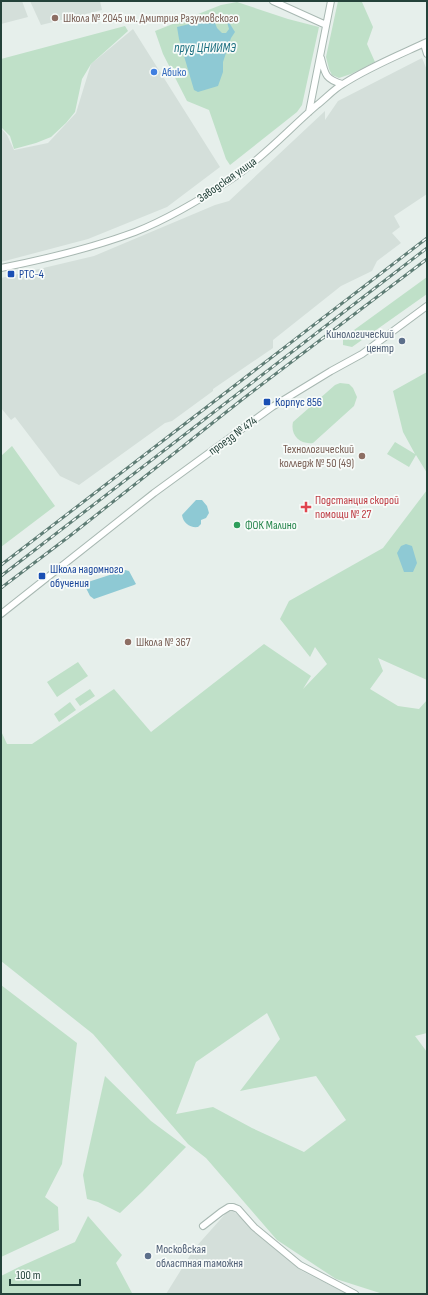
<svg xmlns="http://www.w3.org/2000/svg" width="428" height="1295" font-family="'Sofia Sans Condensed',sans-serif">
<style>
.built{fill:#d4dfda}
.green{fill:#bfe0c8;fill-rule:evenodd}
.water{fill:#8ec9d4}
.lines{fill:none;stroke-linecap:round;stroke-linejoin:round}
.minor-casing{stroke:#a8b8b2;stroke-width:8}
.minor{stroke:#fff;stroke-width:6}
.rail-casing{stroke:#5f7d75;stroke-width:3}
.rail{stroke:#f7fbf9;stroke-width:1.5;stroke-dasharray:4.5;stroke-linecap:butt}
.education-dot{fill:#8d6e63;stroke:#f7fbf9;stroke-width:1.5}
.shop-dot{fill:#3f7fe0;stroke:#f7fbf9;stroke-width:1.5}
.transit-dot{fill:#1a4fb4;stroke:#f7fbf9;stroke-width:1.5}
.service-dot{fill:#5c6f8a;stroke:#f7fbf9;stroke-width:1.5}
.health-dot{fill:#e0444e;stroke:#f7fbf9;stroke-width:1.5}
.leisure-dot{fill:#2e9e5b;stroke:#f7fbf9;stroke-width:1.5}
.labels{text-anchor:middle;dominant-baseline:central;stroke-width:3.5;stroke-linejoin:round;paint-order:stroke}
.education-label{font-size:12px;fill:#785e54;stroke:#f7fbf9;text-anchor:start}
.shop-label{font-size:12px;fill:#366cbe;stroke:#f7fbf9;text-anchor:start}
.street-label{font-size:12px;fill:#24423a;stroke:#f7fbf9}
.transit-label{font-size:12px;fill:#164399;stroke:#f7fbf9;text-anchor:start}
.service-label{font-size:12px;fill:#4e5e75;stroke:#f7fbf9;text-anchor:end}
.health-label{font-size:12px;fill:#be3a42;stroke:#f7fbf9;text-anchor:start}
.leisure-label{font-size:12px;fill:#27864d;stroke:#f7fbf9;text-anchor:start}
.water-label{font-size:13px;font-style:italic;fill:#1c6f80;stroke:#f7fbf9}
</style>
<rect width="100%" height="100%" fill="#e6efeb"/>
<!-- built -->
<path class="built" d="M1,1H22L28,17L1,24Z
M30,1H100L102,10L41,25Z
M133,29L220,167L167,207L88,239L1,262V128L7,135L14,150L48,143L76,113L91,64Z
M422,58L427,70V194L394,216L400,227L392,233L401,243L377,261L372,271L341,286L273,340V348L213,389V391L172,421L165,423L79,485L60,476L15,417L11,420L1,408V278L94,256L215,205L229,201L325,111V120L338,101Z
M232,1210L302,1271L347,1294H166L194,1249L227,1212Z"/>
<!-- green -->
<path class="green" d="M338,1H363L362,2L373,27L367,44L375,62L351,74L339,78L332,75L329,69L326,57Z
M237,2L288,19L319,27L302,105L297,112L230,165L226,159L209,110L187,101L163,54L155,31L221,5Z
M125,26L128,31L91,64L82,79L75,112L66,123L51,137L36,143L14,149L10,136L1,127V59Z
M427,277V294L352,347L343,345V338Z
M427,372V473L416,455L409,467L387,454L395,442L415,454L403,432L393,391Z
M340,383L349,384L353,388L357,397L354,406L313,443C300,445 290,435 293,422L335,385Z
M12,446L55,506L1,547V456Z
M427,490V680L378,658L383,671L370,689L398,706L419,709L427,700V1033L415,1036L427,1052V1294H383L336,1279L277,1240L206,1158L188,1144L93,1034L1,961V731L7,744H32L114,689L151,732L264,644L311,676L303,689L327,664L315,647L310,657L280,619L289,601L383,548ZM267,1013L280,1039L240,1091L316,1076L346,1120L304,1152L252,1128L213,1107L176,1114L196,1062Z
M78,662L88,676L57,697L47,682Z
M90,689L95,696L80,706L75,699Z
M70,702L76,710L59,722L54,714Z
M1,985L77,1043L62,1164L45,1197L58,1207L59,1230L1,1257Z
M105,1076L151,1121L186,1147L143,1191L120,1213L98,1202L87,1199L83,1175Z
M88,1216L122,1255L116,1263L132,1293L130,1294H1V1276L19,1267L75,1242Z"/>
<!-- water -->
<path class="water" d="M207,20L215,23L217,28L222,33H226L229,29L227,22L230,24L235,32L231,38L223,62V72L218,86L198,92L194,90L179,39L177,27Z
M196,500H202L207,506L209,513L206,518L201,520V524L198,527C190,528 183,523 182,515Z
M406,544L412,546L417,563L413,572H404L397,553L401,546Z
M125,570L129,571L136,584L134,585L94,599L90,596L85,586L88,582Z"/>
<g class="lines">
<!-- minor casing -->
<g class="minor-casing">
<path id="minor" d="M273,1L326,25
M424,44L427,54
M321,58C325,74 325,79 342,84
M309,112L331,1
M1,268C46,259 92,248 135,232C168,219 203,198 233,178C264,157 289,129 317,105C326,98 334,89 343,84C369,67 399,55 427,42
M1,614L154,493L272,407L331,371L362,354L427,306
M203,1226L221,1212L229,1207H233L238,1209L254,1227L300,1265L355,1294"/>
</g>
<!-- minor -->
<use href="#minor" class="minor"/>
<!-- rail casing -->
<g class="rail-casing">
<path id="rail" d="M1,565L427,238
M1,576L427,248
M1,588L71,535L244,398L427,259"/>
</g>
<!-- rail -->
<use href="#rail" class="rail"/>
</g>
<!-- markers -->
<g class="education-dot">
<circle cx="55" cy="18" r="4"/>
<circle cx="362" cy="456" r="4"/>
<circle cx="128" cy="642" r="4"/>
</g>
<circle class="shop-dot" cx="154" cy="72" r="4"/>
<g class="transit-dot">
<rect x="7" y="270" width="8" height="8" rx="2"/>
<rect x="263" y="398" width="8" height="8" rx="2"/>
<rect x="38" y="572" width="8" height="8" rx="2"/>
</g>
<g class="service-dot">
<circle cx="402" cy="341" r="4"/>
<circle cx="148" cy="1256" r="4"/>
</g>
<path class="health-dot" d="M304 501h4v4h4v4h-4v4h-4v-4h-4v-4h4z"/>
<circle class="leisure-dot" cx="237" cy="525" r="4"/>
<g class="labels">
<!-- education labels -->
<g class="education-label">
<text x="63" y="18">Школа № 2045 им. Дмитрия Разумовского</text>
<text x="354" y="449" text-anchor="end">Технологический<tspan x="354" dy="14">колледж № 50 (49)</tspan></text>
<text x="136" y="642">Школа № 367</text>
</g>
<!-- shop labels -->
<g class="shop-label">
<text x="162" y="72">Абико</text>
</g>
<!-- street labels -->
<g class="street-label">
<text transform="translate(227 180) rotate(-35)">Заводская улица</text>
<text transform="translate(233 436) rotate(-36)">проезд № 474</text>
</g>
<!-- transit labels -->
<g class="transit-label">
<text x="19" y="274">РТС-4</text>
<text x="275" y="402">Корпус 856</text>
<text x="50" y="569">Школа надомного<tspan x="50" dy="14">обучения</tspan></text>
</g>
<!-- service labels -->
<g class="service-label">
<text x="394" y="334">Кинологический<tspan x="394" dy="14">центр</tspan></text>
<text x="156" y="1249" text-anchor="start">Московская<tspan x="156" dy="14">областная таможня</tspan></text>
</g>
<!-- health labels -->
<g class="health-label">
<text x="315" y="500">Подстанция скорой<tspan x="315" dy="14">помощи № 27</tspan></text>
</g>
<!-- leisure labels -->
<g class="leisure-label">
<text x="245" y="525">ФОК Малино</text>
</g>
<!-- water labels -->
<g class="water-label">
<text x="205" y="48">пруд ЦНИИМЭ</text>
</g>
</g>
<!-- border -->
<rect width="428" height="1295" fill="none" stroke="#24423a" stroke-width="4"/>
<!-- scale -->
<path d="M10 1279v6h70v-6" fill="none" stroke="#24423a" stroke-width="2"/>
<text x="16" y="1279" font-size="12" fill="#24423a" stroke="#f7fbf9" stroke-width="3" paint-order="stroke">100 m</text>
</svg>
